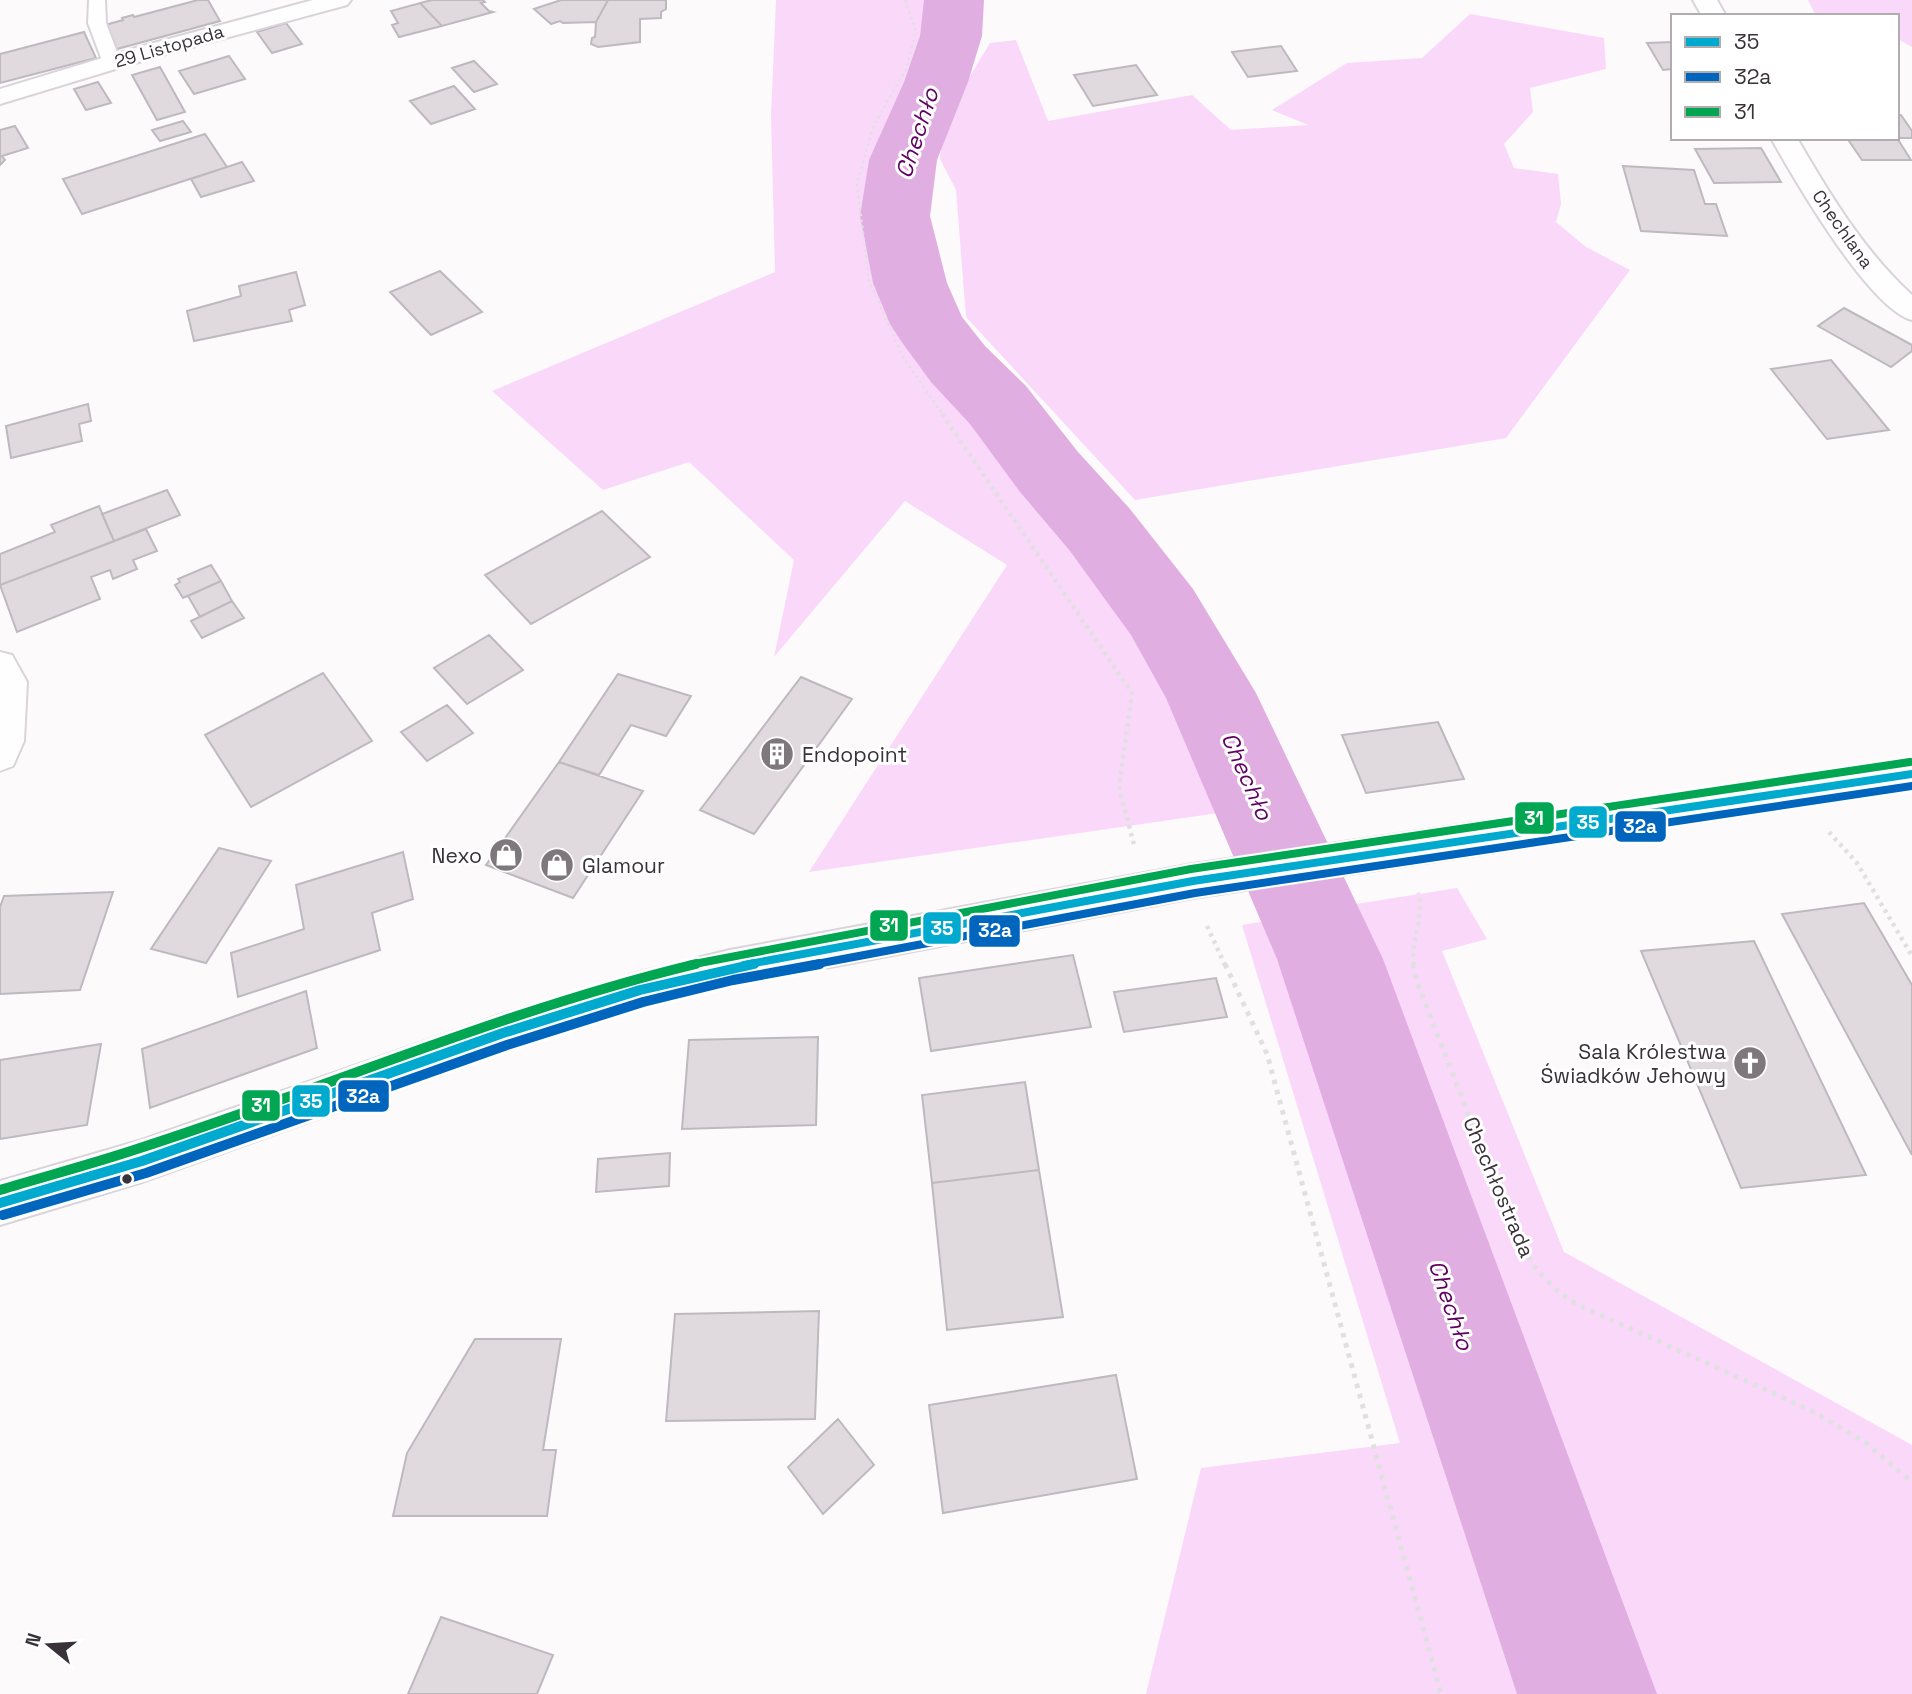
<svg xmlns="http://www.w3.org/2000/svg" width="1912" height="1694" font-family="'Space Grotesk',sans-serif">
<style>
.green{fill:#fad8fa}
.lines{fill:none;stroke-linecap:round;stroke-linejoin:round}
.river{fill:#e1aee2;fill-rule:evenodd}
.building{fill:#e0dadf;stroke:#beb9be;stroke-width:2}
.lane-casing{stroke:#d9d4d9;stroke-width:4}
.street-casing{stroke:#d9d4d9;stroke-width:4}
.secondary-casing{stroke:#d9d4d9;stroke-width:4}
.path-far2{stroke:#e1e0e1;stroke-width:2.5;stroke-dasharray:2.5 3.5;stroke-linecap:butt}
.path-far1{stroke:#e1e0e1;stroke-width:4.5;stroke-dasharray:3.5 4.5;stroke-linecap:butt}
.path{stroke:#e1e0e1;stroke-width:5;stroke-dasharray:4.5 6;stroke-linecap:butt}
.lane{fill:#fffeff;fill-rule:evenodd}
.street{fill:#fffeff;fill-rule:evenodd}
.secondary{fill:#fffeff;fill-rule:evenodd}
.bus-1-far1-casing{stroke:#fff;stroke-width:12}
.bus-1-casing{stroke:#fff;stroke-width:16}
.bus-2-far1-casing{stroke:#fff;stroke-width:12}
.bus-2-casing{stroke:#fff;stroke-width:16}
.bus-3-far1-casing{stroke:#fff;stroke-width:12}
.bus-3-casing{stroke:#fff;stroke-width:16}
.bus-1-far1{stroke:#00a9ce;stroke-width:8}
.bus-1{stroke:#00a9ce;stroke-width:10}
.bus-2-far1{stroke:#0065bd;stroke-width:8}
.bus-2{stroke:#0065bd;stroke-width:10}
.bus-3-far1{stroke:#00a651;stroke-width:8}
.bus-3{stroke:#00a651;stroke-width:10}
.bus-dot{fill:#393239;stroke:#fff;stroke-width:2.5}
.labels{text-anchor:middle;dominant-baseline:central;stroke-width:6;stroke-linejoin:round;paint-order:stroke}
.far-street-label{font-size:18px;fill:#393239;stroke:#fff}
.poi-label{font-size:21px;fill:#393239;stroke:#fff;text-anchor:start}
.street-label{font-size:21px;fill:#393239;stroke:#fff}
.water-label{font-size:23px;font-style:italic;fill:#5f0063;stroke:#fff}
.line-badge{stroke:#fff;stroke-width:2.5}
.badge-label{font-size:19px;text-anchor:middle;font-weight:bold;fill:#fff}
</style>
<rect width="100%" height="100%" fill="#fdfafc"/>
<!-- green -->
<path class="green" d="M776,0H937L939,23L917,100L901,141L889,181L886,211L894,291L965,392L1078,525L1182,670L1218,740L1246,809L809,872L1007,565L905,501L774,657L794,560L689,462L603,490L492,391L775,272L771,116Z
M1808,0H1912V47L1896,38V16H1816Z
M1470,14L1604,38L1606,69L1530,88L1533,112L1504,144L1514,168L1558,174L1561,204L1556,222L1586,247L1630,270L1506,438L1135,500L966,317L956,190L940,159L944,119L990,43L1016,40L1048,121L1192,95L1231,130L1308,125L1272,110L1347,63L1422,58Z
M1457,888L1487,939L1442,951L1564,1252L1912,1445V1694H1644L1382,1008L1356,904Z
M1284,918L1360,1099L1555,1694H1146L1201,1468L1400,1443L1242,925Z"/>
<g class="lines">
<!-- river -->
<path class="river" d="M924,0H984L982,36L968,82L937,160L930,216L947,283L962,317L985,346L1026,386L1078,452L1130,509L1193,589L1256,693L1383,959L1657,1694H1517L1277,959L1166,698L1131,635L1070,551L1020,492L970,424L931,382L901,341L890,324L873,283L860,216L869,160L904,82L920,36Z"/>
</g>
<!-- building -->
<path class="building" d="M198,0H208L220,21L117,49L105,25L123,20L122,18L133,15L134,17Z
M432,0H483L485,2L481,3L489,11L493,12L442,26L420,3Z
M561,0H608L596,22L563,23L560,21L551,24L534,9Z
M608,0H666V9L661,12V18L640,19V42L598,47L591,44L592,38L595,37L596,22Z
M420,3L442,26L399,37L392,25L398,23L391,11Z
M286,23L302,44L272,53L257,32Z
M84,32L96,58L0,83V54Z
M1672,42V69L1663,70L1647,43Z
M1281,46L1297,71L1248,77L1232,52Z
M229,56L245,79L194,94L179,71Z
M474,61L497,84L474,92L452,68Z
M1136,65L1157,95L1093,106L1074,75Z
M160,67L185,112L157,120L132,75Z
M98,82L111,103L86,110L74,89Z
M454,86L475,109L431,124L410,101Z
M1896,115H1901L1912,131V138H1897L1911,160H1862L1847,138H1896Z
M183,121L191,132L160,141L152,130Z
M15,126L28,148L2,156L5,160L0,165V130Z
M205,134L227,167L82,214L63,179Z
M1761,148L1781,182L1714,183L1695,149Z
M242,162L254,181L201,197L191,179Z
M1623,166L1694,170L1705,204H1716L1727,236L1641,231Z
M440,271L482,312L431,335L390,292Z
M296,272L305,305L289,310L292,321L194,341L187,311L241,296L239,286Z
M1844,308L1912,345V351L1891,367L1818,326Z
M1831,360L1889,430L1827,439L1771,369Z
M88,404L91,421L79,424L82,441L11,458L6,426Z
M167,490L180,515L114,541L102,514Z
M99,506L114,541L0,585V554L55,532L51,525Z
M602,511L650,557L531,624L485,575Z
M146,529L157,551L133,560L137,569L113,579L110,570L91,577L100,599L17,632L0,585Z
M211,565L221,581L183,598L175,585L180,582L178,579Z
M221,581L232,601L200,617L188,596Z
M232,601L244,618L202,638L191,621Z
M489,635L523,670L467,704L434,668Z
M323,673L372,741L251,807L205,735Z
M618,674L691,696L666,736L631,725L599,775L559,762Z
M801,677L852,699L754,834L700,810Z
M447,705L473,733L427,761L401,732Z
M1438,722L1464,779L1366,793L1342,735Z
M559,762L643,791L573,898L486,865Z
M219,848L271,861L206,963L151,949Z
M403,852L413,899L372,913L380,950L238,997L231,953L304,929L296,885Z
M113,892L80,990L0,994V907L4,896Z
M1864,903L1912,985V1155L1782,914Z
M1754,941L1866,1175L1741,1188L1641,951Z
M1073,955L1091,1027L931,1051L919,978Z
M1216,978L1227,1017L1124,1032L1114,992Z
M306,991L317,1048L150,1108L142,1049Z
M818,1037L816,1125L682,1129L689,1040Z
M101,1044L87,1125L0,1139V1060Z
M1025,1082L1039,1170L932,1183L922,1095Z
M670,1153L669,1186L596,1192L598,1159Z
M1039,1170L1063,1317L947,1330L932,1183Z
M819,1311L815,1419L666,1421L675,1314Z
M475,1339H561L543,1450H556L547,1516H393L407,1453Z
M1116,1375L1137,1479L943,1513L929,1405Z
M838,1419L874,1465L823,1514L788,1467Z
M441,1617L553,1655L537,1694H408Z"/>
<g class="lines">
<!-- lane casing -->
<g class="lane-casing">
<path id="lane" d="M89,0H105L106,23L121,63L118,67H106L103,63L88,23Z"/>
</g>
<!-- street casing -->
<g class="street-casing">
<path id="street" d="M313,0H351L347,5L155,57L0,104V89L139,47Z
M1693,0H1717L1726,16H1702Z
M1771,138H1797C1830,195 1864,251 1912,295V320C1869,309 1794,179 1771,138Z
M0,652L12,655L27,682L24,741L13,766L0,771Z"/>
</g>
<!-- secondary casing -->
<g class="secondary-casing">
<path id="secondary" d="M1912,759V789L1193,898L730,986L640,1008L503,1052L142,1182L0,1225V1181L142,1140L503,1014L640,972L730,950L1193,864Z"/>
</g>
<!-- path-far2 -->
<path class="path-far2" d="M905,0L916,31L906,69L873,127L857,184L869,281L903,357L943,415"/>
<!-- path-far1 -->
<path class="path-far1" d="M942,414L1132,693L1119,787L1134,845
M1829,832L1857,863L1912,956
M1207,926L1225,965
M1414,965C1409,941 1426,917 1418,893"/>
<!-- path -->
<path class="path" d="M1225,964L1267,1054L1441,1694
M1413,964L1417,982L1515,1235L1536,1269L1554,1288L1576,1304L1810,1410L1866,1443L1912,1482"/>
<!-- lane -->
<use href="#lane" class="lane"/>
<!-- street -->
<use href="#street" class="street"/>
<!-- secondary -->
<use href="#secondary" class="secondary"/>
<!-- bus-1-far1 casing -->
<g class="bus-1-far1-casing">
<path id="bus-1-far1" d="M744,965L1193,881L1912,774"/>
</g>
<!-- bus-1 casing -->
<g class="bus-1-casing">
<path id="bus-1" d="M0,1203L142,1161L503,1033L640,990L754,964"/>
</g>
<!-- bus-2-far1 casing -->
<g class="bus-2-far1-casing">
<path id="bus-2-far1" d="M811,965L1195,893L1912,786"/>
</g>
<!-- bus-2 casing -->
<g class="bus-2-casing">
<path id="bus-2" d="M3,1215L146,1173L507,1045L643,1002L733,980L820,964"/>
</g>
<!-- bus-3-far1 casing -->
<g class="bus-3-far1-casing">
<path id="bus-3-far1" d="M689,965L1191,869L1910,762"/>
</g>
<!-- bus-3 casing -->
<g class="bus-3-casing">
<path id="bus-3" d="M0,1190C46,1176 92,1164 137,1149C324,1089 505,1010 696,964"/>
</g>
<!-- bus-1-far1 -->
<use href="#bus-1-far1" class="bus-1-far1"/>
<!-- bus-1 -->
<use href="#bus-1" class="bus-1"/>
<!-- bus-2-far1 -->
<use href="#bus-2-far1" class="bus-2-far1"/>
<!-- bus-2 -->
<use href="#bus-2" class="bus-2"/>
<!-- bus-3-far1 -->
<use href="#bus-3-far1" class="bus-3-far1"/>
<!-- bus-3 -->
<use href="#bus-3" class="bus-3"/>
</g>
<!-- icons -->
<defs>
<g id="building-disc" transform="scale(1.75)"><circle r="9.5" fill="#7e787d" stroke="#fff"/><path d="M-4-6H4V6H1V3H-1V6H-4ZM-2.5-4.3h1.7v1.8h-1.7ZM.8-4.3h1.7v1.8H.8ZM-2.5-1h1.7V.8h-1.7ZM.8-1h1.7V.8H.8Z" fill="#fff"/></g>
<g id="shop-disc" transform="scale(1.75)"><circle r="9.5" fill="#7e787d" stroke="#fff"/><path d="M-5-2.5h2.3a2.7 3.5 0 0 1 5.4 0H5L5.5 6h-11ZM-1.5-2.5h3a1.5 2.3 0 0 0-3 0Z" fill="#fff"/></g>
<g id="church-disc" transform="scale(1.75)"><circle r="9.5" fill="#7e787d" stroke="#fff"/><path d="M-1.2-6h2.4v3.5h3.3v2.4h-3.3V6h-2.4V-.1h-3.3v-2.4h3.3Z" fill="#fff"/></g>
</defs>
<g fill-rule="evenodd">
<use href="#building-disc" x="777" y="754"/>
<use href="#shop-disc" x="506" y="855"/>
<use href="#shop-disc" x="557" y="865"/>
<use href="#church-disc" x="1750" y="1063"/>
</g>
<!-- markers -->
<circle class="bus-dot" cx="127" cy="1179" r="6"/>
<g class="labels">
<!-- far-street labels -->
<g class="far-street-label">
<text transform="translate(169 46) rotate(-16)">29 Listopada</text>
<text transform="translate(1843 229) rotate(55)">Chechlana</text>
</g>
<!-- poi labels -->
<g class="poi-label">
<text x="802" y="754">Endopoint</text>
<text x="482" y="855" text-anchor="end">Nexo</text>
<text x="582" y="865">Glamour</text>
<text x="1726" y="1051" text-anchor="end">Sala Królestwa<tspan x="1726" dy="24">Świadków Jehowy</tspan></text>
</g>
<!-- street labels -->
<g class="street-label">
<text transform="translate(1499 1187) rotate(67)">Chechłostrada</text>
</g>
<!-- water labels -->
<g class="water-label">
<text transform="translate(917 133) rotate(-72)">Chechło</text>
<text transform="translate(1247 776) rotate(66)">Chechło</text>
<text transform="translate(1451 1305) rotate(71)">Chechło</text>
</g>
</g>
<g class="line-badge">
<rect x="1514" y="801" width="41" height="34" rx="7" fill="#00a651"/>
<rect x="1568" y="805" width="40" height="34" rx="7" fill="#00a9ce"/>
<rect x="1614" y="810" width="53" height="33" rx="7" fill="#0065bd"/>
<rect x="869" y="909" width="40" height="33" rx="7" fill="#00a651"/>
<rect x="922" y="911" width="40" height="34" rx="7" fill="#00a9ce"/>
<rect x="968" y="914" width="53" height="34" rx="7" fill="#0065bd"/>
<rect x="337" y="1079" width="53" height="34" rx="7" fill="#0065bd"/>
<rect x="291" y="1084" width="40" height="34" rx="7" fill="#00a9ce"/>
<rect x="241" y="1089" width="40" height="33" rx="7" fill="#00a651"/>
</g>
<g class="badge-label">
<text x="1534" y="825">31</text>
<text x="1588" y="829">35</text>
<text x="1640" y="833">32a</text>
<text x="889" y="932">31</text>
<text x="942" y="935">35</text>
<text x="995" y="937">32a</text>
<text x="363" y="1103">32a</text>
<text x="311" y="1108">35</text>
<text x="261" y="1112">31</text>
</g>
<!-- legend -->
<rect x="1671" y="14" width="228" height="126" fill="#ffffff" stroke="#b0adb0" stroke-width="2"/>
<rect x="1685" y="37" width="35" height="10" fill="#00a9ce" stroke="#b0adb0" stroke-width="2"/>
<text x="1734" y="49" font-size="21" fill="#393239">35</text>
<rect x="1685" y="72" width="35" height="10" fill="#0065bd" stroke="#b0adb0" stroke-width="2"/>
<text x="1734" y="84" font-size="21" fill="#393239">32a</text>
<rect x="1685" y="107" width="35" height="10" fill="#00a651" stroke="#b0adb0" stroke-width="2"/>
<text x="1734" y="119" font-size="21" fill="#393239">31</text>
<!-- north arrow -->
<g transform="translate(49 1645) rotate(288)" stroke="#ffffff" stroke-width="5" paint-order="stroke">
<path d="M0-5L12 26L0 18L-12 26Z" fill="#393239"/>
<text y="-10" font-size="19" font-weight="bold" text-anchor="middle" fill="#393239">N</text>
</g>
</svg>
